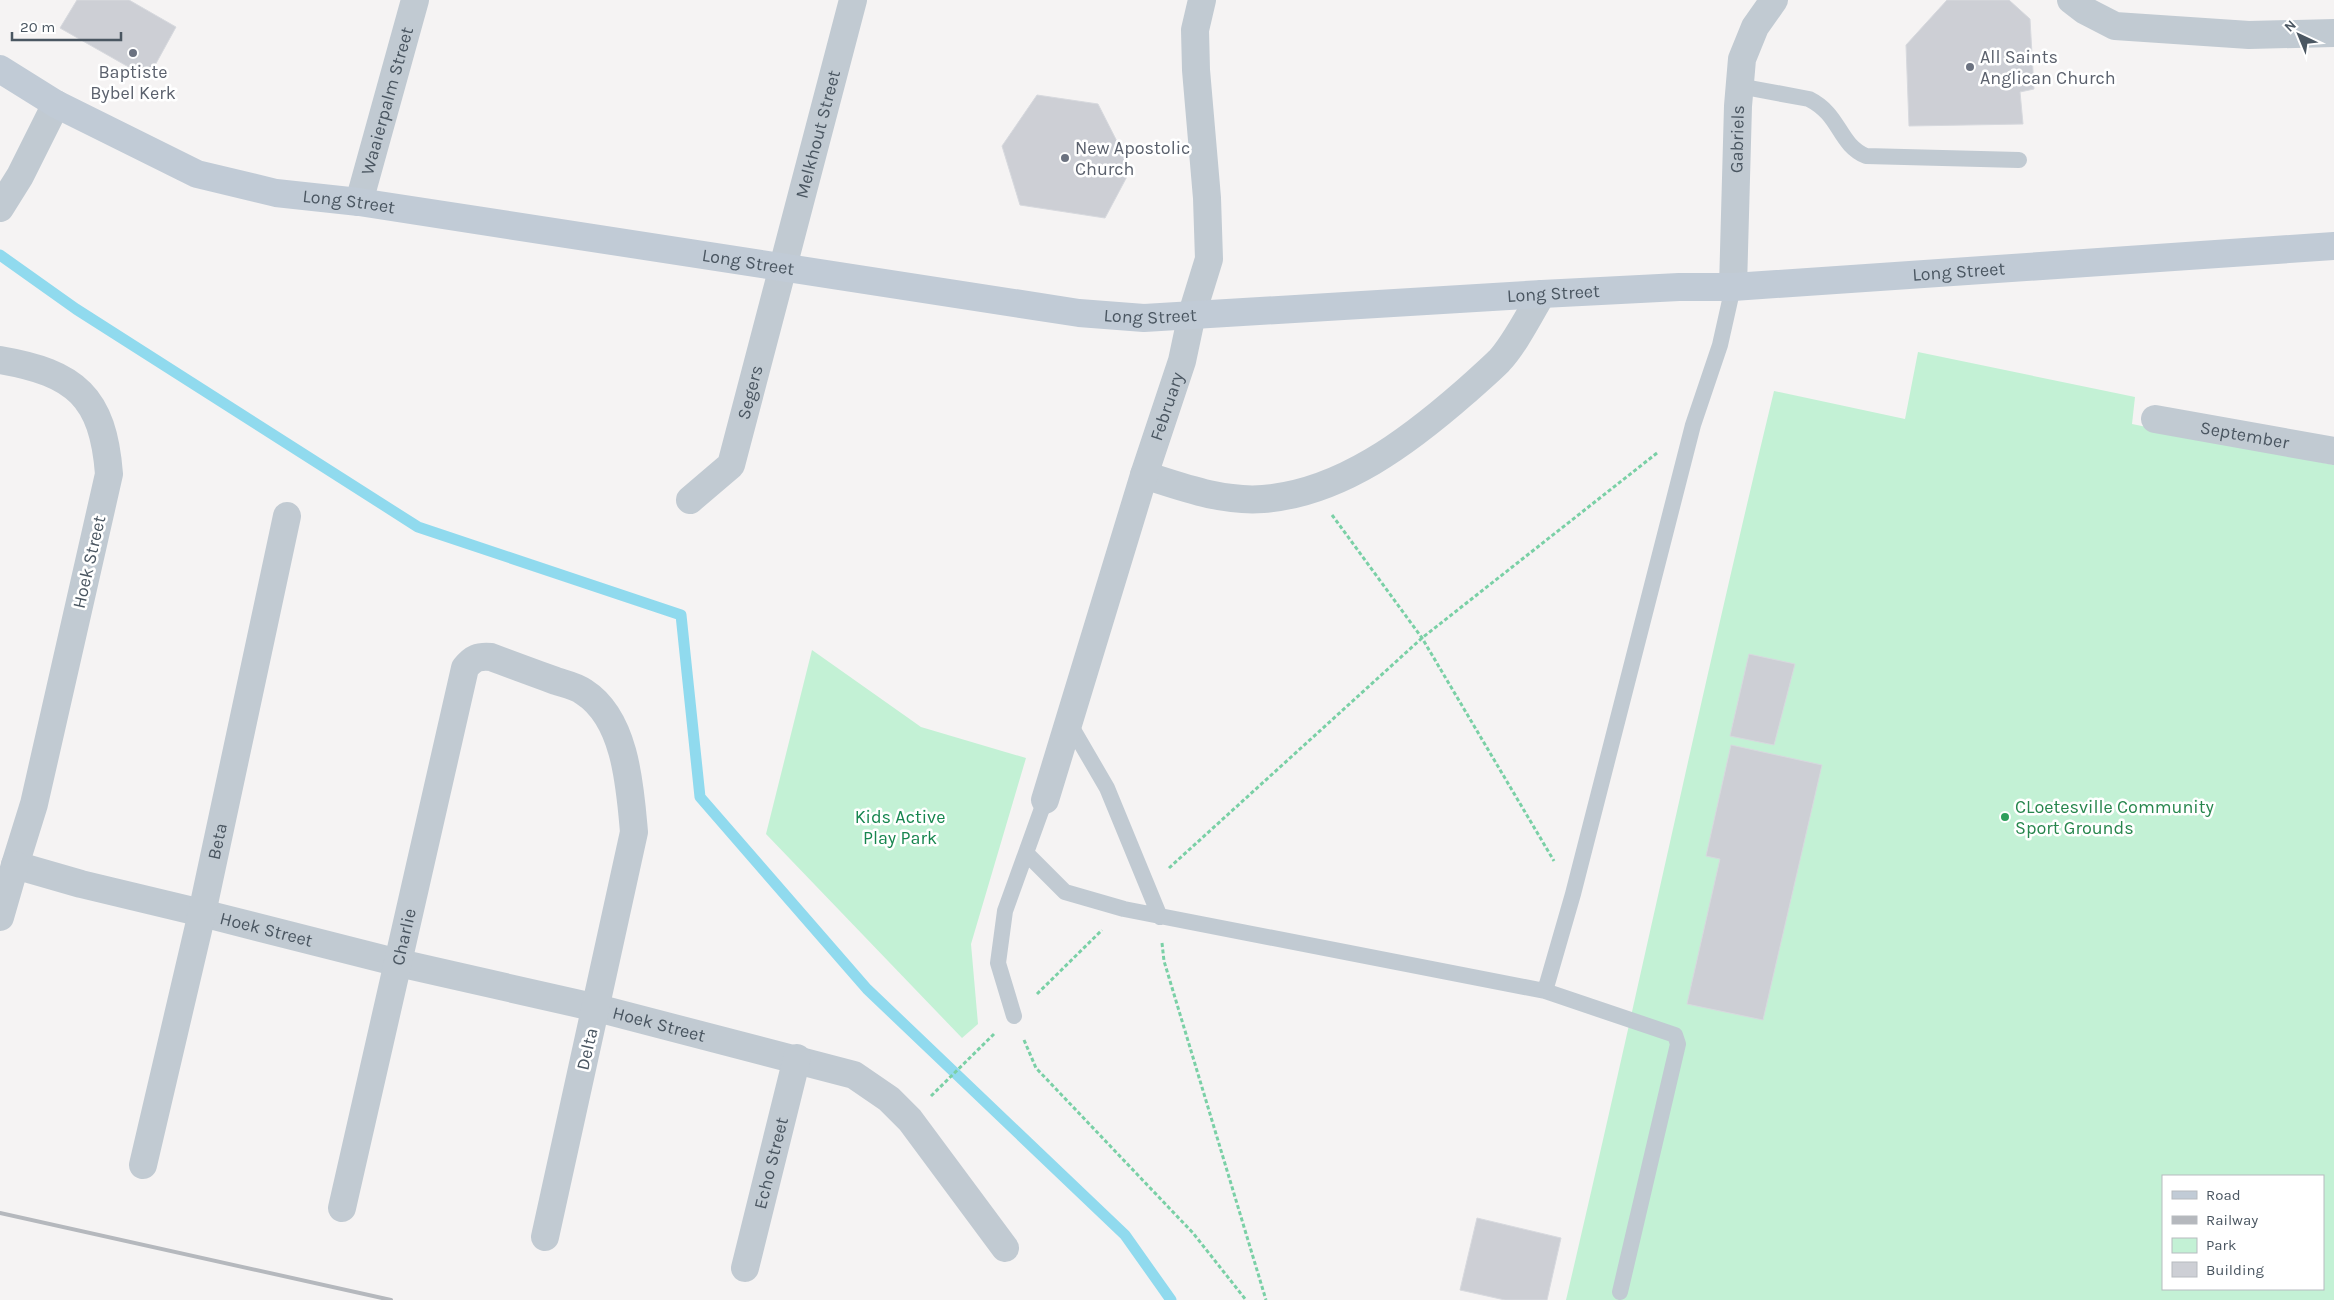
<svg xmlns="http://www.w3.org/2000/svg" width="2334" height="1300" font-family="Karla,sans-serif">
<style>
.green{fill:#c3f1d5;fill-rule:evenodd}
.lines{fill:none;stroke-linecap:round;stroke-linejoin:round}
.stream{stroke:#90daee;stroke-width:11}
.building{fill:#cdcfd5;stroke:#d7d9de}
.path{stroke:#7ad0a6;stroke-width:3;stroke-dasharray:4 2.5;stroke-linecap:butt}
.lane{stroke:#c1cad2;stroke-width:16}
.street{stroke:#c1cad2;stroke-width:28}
.secondary{stroke:#c1cbd6;stroke-width:28}
.rail{stroke:#b5b8bd;stroke-width:4}
.worship-dot{fill:#6b7280;stroke:#fff;stroke-width:2}
.leisure-dot{fill:#2e9e5b;stroke:#fff;stroke-width:2}
.labels{text-anchor:middle;dominant-baseline:central;stroke-width:5;stroke-linejoin:round;paint-order:stroke}
.worship-label{font-size:18px;fill:#5b616d;stroke:#fff;text-anchor:start}
.street-label{font-size:18px;fill:#4a5661;stroke:#fff}
.leisure-label{font-size:18px;fill:#27864d;stroke:#fff;text-anchor:start}
.park-label{font-size:18px;fill:#17864f;stroke:#fff}
</style>
<rect width="100%" height="100%" fill="#f5f3f3"/>
<!-- green -->
<path class="green" d="M1918,352L2135,397L2132,424L2334,465V1300H1566C1637,998 1701,693 1774,391L1905,419ZM2163,1176H2323V1289H2163Z
M812,650L921,727L1026,758L971,944L978,1024L962,1038L766,834Z"/>
<g class="lines">
<!-- stream -->
<path class="stream" d="M0,255L76,309L418,527L681,615L700,797L867,989L1125,1235L1171,1300"/>
</g>
<!-- building -->
<path class="building" d="M77,0H129L176,27L148,78L60,28Z
M1947,0H2009L2030,19L2034,89L2020,92L2023,124L1909,126L1906,45Z
M1037,95L1098,104L1131,169L1105,218L1020,205L1002,146Z
M1749,654L1795,664L1774,745L1730,736Z
M1731,745L1822,765L1763,1020L1687,1004L1720,859L1706,856Z
M1477,1218L1561,1238L1547,1300H1505L1460,1290Z"/>
<g class="lines">
<!-- path -->
<path class="path" d="M1332,515L1422,638L1554,861
M1169,868L1422,638L1657,453
M1162,943L1164,961L1266,1300
M1037,994L1102,930
M1024,1040L1036,1068L1193,1233L1246,1300
M931,1096L994,1034"/>
<!-- lane -->
<path class="lane" d="M1739,86L1809,99C1841,115 1838,144 1866,156L2019,160
M1068,721L1107,788L1160,917
M1027,854L1065,892L1124,909L1545,991L1675,1035L1678,1044L1620,1292
M1545,991L1573,894L1693,425L1720,345L1733,287
M1014,1016L998,963L1005,911L1045,800"/>
<!-- street -->
<g class="street">
<path d="M2071,0L2084,10L2115,26L2249,35L2334,33"/>
<path id="s1" d="M359,202L415,0"/>
<path d="M0,208L20,176L56,104"/>
<path id="s2" d="M1733,287L1738,106L1742,59L1755,27L1774,0"/>
<path id="s3" d="M0,360C76,373 103,397 109,474L34,804L15,865L81,884L202,913L399,963L597,1008L854,1075L889,1099L910,1120L1005,1248"/>
<path id="s4" d="M2155,419L2334,451"/>
<path d="M1144,475C1182,487 1222,502 1263,499C1341,493 1409,441 1465,392C1476,382 1488,372 1499,361C1515,344 1529,315 1542,294"/>
<path id="s5" d="M690,500L731,465L853,0"/>
<path id="s6" d="M1045,800L1144,475L1182,361L1192,314L1209,259L1207,198L1196,70L1195,30L1202,0"/>
<path d="M0,917L15,865"/>
<path id="s7" d="M143,1165L202,913L287,516"/>
<path id="s8" d="M342,1208L465,668C473,658 478,656 491,657C512,665 534,673 556,681C565,684 576,686 584,692C626,719 630,787 634,832L545,1237"/>
<path id="s9" d="M745,1268L797,1058"/>
</g>
<!-- secondary -->
<path class="secondary" id="s10" d="M0,69L56,104L197,174L276,193L359,202L1079,313L1144,318L1542,294L1679,287H1733L2334,246"/>
<!-- rail -->
<path class="rail" d="M0,1213L391,1300"/>
</g>
<!-- markers -->
<g class="worship-dot">
<circle cx="133" cy="53" r="5"/>
<circle cx="1970" cy="67" r="5"/>
<circle cx="1065" cy="158" r="5"/>
</g>
<circle class="leisure-dot" cx="2005" cy="817" r="5"/>
<g class="labels">
<!-- worship labels -->
<g class="worship-label">
<text x="1980" y="57">All Saints<tspan x="1980" dy="21">Anglican Church</tspan></text>
<text x="133" y="72" text-anchor="middle">Baptiste<tspan x="133" dy="21">Bybel Kerk</tspan></text>
<text x="1075" y="148">New Apostolic<tspan x="1075" dy="21">Church</tspan></text>
</g>
<!-- street labels -->
<g class="street-label">
<text stroke="none"><textPath href="#s1" startOffset="105">Waaierpalm Street</textPath></text>
<text stroke="none"><textPath href="#s5" startOffset="396">Melkhout Street</textPath></text>
<text stroke="none"><textPath href="#s2" startOffset="148">Gabriels</textPath></text>
<text stroke="none"><textPath href="#s10" startOffset="378">Long Street</textPath></text>
<text stroke="none"><textPath href="#s10" startOffset="782">Long Street</textPath></text>
<text stroke="none"><textPath href="#s10" startOffset="1998">Long Street</textPath></text>
<text stroke="none"><textPath href="#s10" startOffset="1592">Long Street</textPath></text>
<text stroke="none"><textPath href="#s10" startOffset="1188">Long Street</textPath></text>
<text stroke="none"><textPath href="#s5" startOffset="129">Segers</textPath></text>
<text stroke="none"><textPath href="#s6" startOffset="412">February</textPath></text>
<text stroke="none"><textPath href="#s4" startOffset="91">September</textPath></text>
<text transform="translate(89 562) rotate(-77)">Hoek Street</text>
<text stroke="none"><textPath href="#s7" startOffset="332">Beta</textPath></text>
<text stroke="none"><textPath href="#s3" startOffset="838">Hoek Street</textPath></text>
<text stroke="none"><textPath href="#s8" startOffset="278">Charlie</textPath></text>
<text stroke="none"><textPath href="#s3" startOffset="1242">Hoek Street</textPath></text>
<text transform="translate(587 1049) rotate(-77)">Delta</text>
<text stroke="none"><textPath href="#s9" startOffset="108">Echo Street</textPath></text>
</g>
<!-- leisure labels -->
<g class="leisure-label">
<text x="2015" y="807">CLoetesville Community<tspan x="2015" dy="21">Sport Grounds</tspan></text>
</g>
<!-- park labels -->
<g class="park-label">
<text x="900" y="817">Kids Active<tspan x="900" dy="21">Play Park</tspan></text>
</g>
</g>
<!-- legend -->
<rect x="2162" y="1175" width="162" height="115" fill="#ffffff" stroke="#b7bbc0"/>
<rect x="2172" y="1191" width="25" height="8" fill="#c1cbd6" stroke="#b7bbc0"/>
<text x="2206" y="1200" font-size="15" fill="#4a5661">Road</text>
<rect x="2172" y="1216" width="25" height="8" fill="#b5b8bd" stroke="#b7bbc0"/>
<text x="2206" y="1225" font-size="15" fill="#4a5661">Railway</text>
<rect x="2172" y="1238" width="25" height="15" fill="#c3f1d5" stroke="#b7bbc0"/>
<text x="2206" y="1250" font-size="15" fill="#4a5661">Park</text>
<rect x="2172" y="1262" width="25" height="15" fill="#cdcfd5" stroke="#b7bbc0"/>
<text x="2206" y="1275" font-size="15" fill="#4a5661">Building</text>
<!-- north arrow -->
<g transform="translate(2299 35) rotate(316)" stroke="#ffffff" stroke-width="4" paint-order="stroke">
<path d="M0-4L9 19L0 12L-9 19Z" fill="#4a5661"/>
<text y="-8" font-size="14" font-weight="bold" text-anchor="middle" fill="#4a5661">N</text>
</g>
<!-- scale -->
<path d="M12 32v8h109v-8" fill="none" stroke="#4a5661" stroke-width="2.5"/>
<text x="20" y="32" font-size="15" fill="#4a5661" stroke="#ffffff" stroke-width="4" paint-order="stroke">20 m</text>
</svg>
